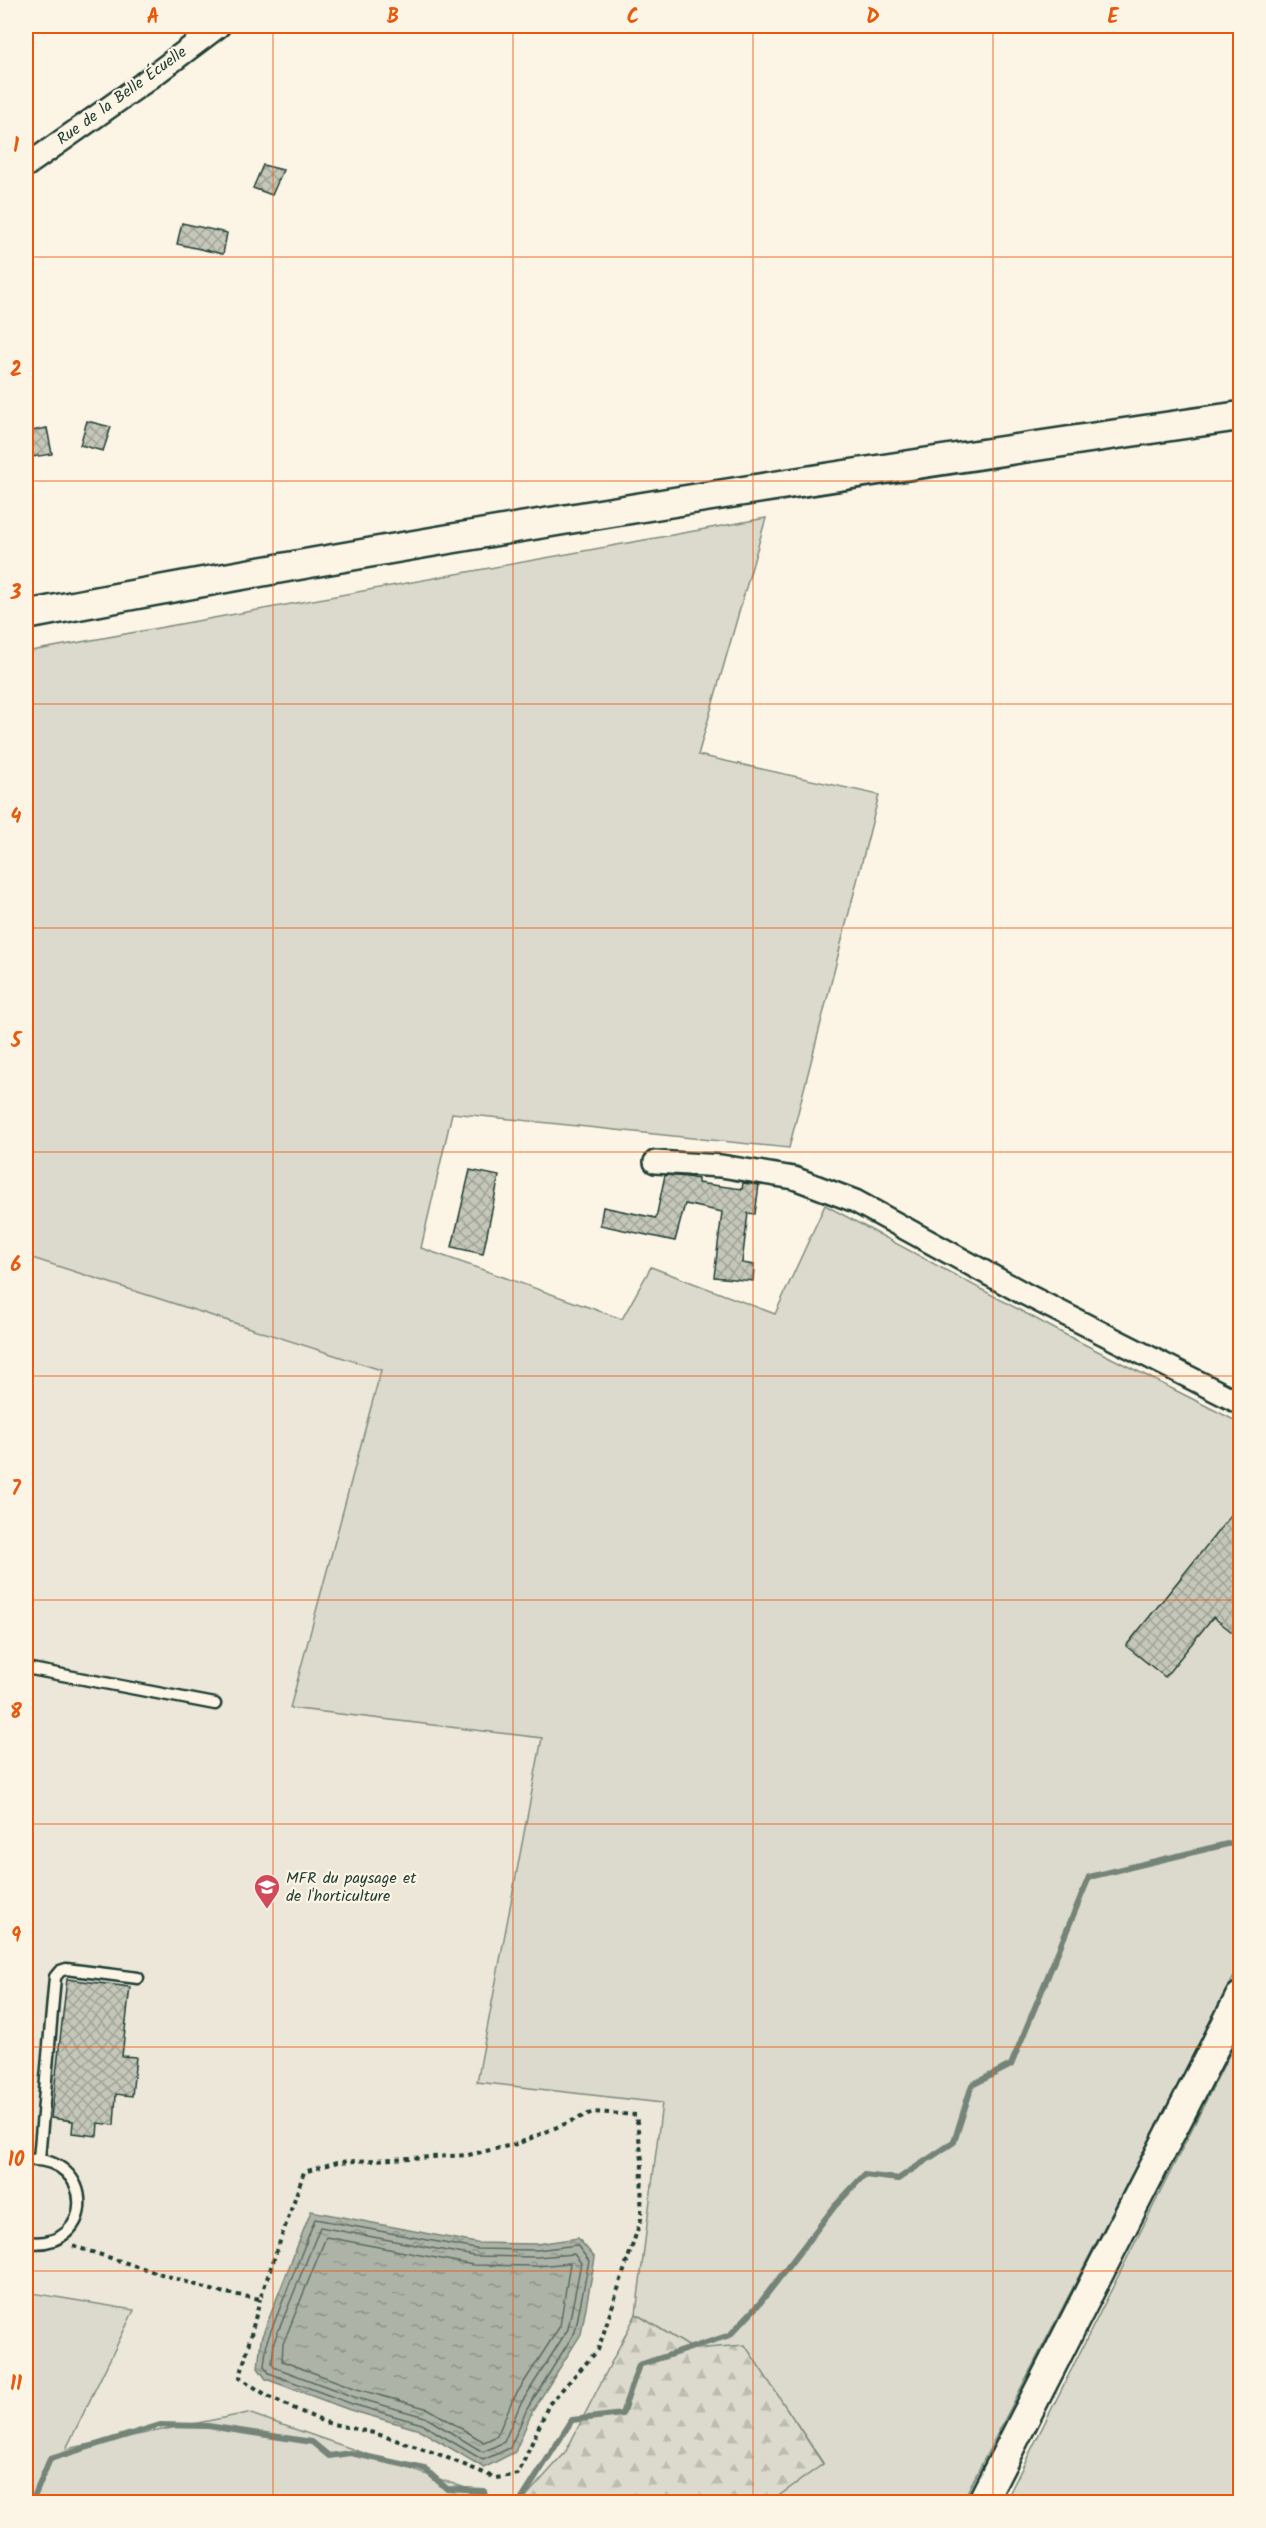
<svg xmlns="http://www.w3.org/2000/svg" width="1266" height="2528" font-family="Kalam,sans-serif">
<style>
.built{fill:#ece7d8}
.grass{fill:#dcdacc;stroke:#7e8c80;stroke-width:1.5}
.forest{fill:url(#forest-firs);stroke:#7e8c80;stroke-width:1.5}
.water{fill:url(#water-ripples);stroke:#758479;stroke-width:1.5}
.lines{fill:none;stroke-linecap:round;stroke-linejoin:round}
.shore{stroke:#586c62;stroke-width:1.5}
.stream{stroke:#758479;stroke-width:6}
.building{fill:url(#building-cross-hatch);stroke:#1f3d34;stroke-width:1.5}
.lane-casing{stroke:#1f3d34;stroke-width:15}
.street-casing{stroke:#1f3d34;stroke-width:26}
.secondary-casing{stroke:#1f3d34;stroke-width:33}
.path{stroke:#1f3d34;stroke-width:4;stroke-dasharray:4.5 4.5;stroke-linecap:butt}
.lane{stroke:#fcf5e5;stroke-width:10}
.street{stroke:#fcf5e5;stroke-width:21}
.secondary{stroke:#fcf5e5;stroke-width:28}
.grid{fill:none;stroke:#e8590c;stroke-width:1.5;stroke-opacity:0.55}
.labels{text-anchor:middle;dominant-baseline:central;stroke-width:4.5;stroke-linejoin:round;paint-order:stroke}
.street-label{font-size:16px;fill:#1f3d34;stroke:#fcf5e5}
.poi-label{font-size:16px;fill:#1f3d34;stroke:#fcf5e5;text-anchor:start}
.neatline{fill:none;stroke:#e8590c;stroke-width:2}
.grid-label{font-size:20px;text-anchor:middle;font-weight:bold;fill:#e8590c}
</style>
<defs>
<pattern id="forest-firs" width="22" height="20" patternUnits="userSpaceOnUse" patternTransform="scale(1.5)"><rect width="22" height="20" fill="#dcdacc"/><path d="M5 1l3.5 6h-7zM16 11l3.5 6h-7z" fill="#bcbcb0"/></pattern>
<pattern id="water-ripples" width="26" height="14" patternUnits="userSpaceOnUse" patternTransform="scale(1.5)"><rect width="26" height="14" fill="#aeb3a7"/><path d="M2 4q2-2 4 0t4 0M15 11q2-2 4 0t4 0" fill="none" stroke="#8d9389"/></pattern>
<pattern id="building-cross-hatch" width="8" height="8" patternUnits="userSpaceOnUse" patternTransform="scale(1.5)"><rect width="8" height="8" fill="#c5c7b9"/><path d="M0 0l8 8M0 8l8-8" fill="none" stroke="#9fa397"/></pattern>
</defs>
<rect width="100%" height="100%" fill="#fcf5e5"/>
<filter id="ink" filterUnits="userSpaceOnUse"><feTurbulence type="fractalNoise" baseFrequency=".0167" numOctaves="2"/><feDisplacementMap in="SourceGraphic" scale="12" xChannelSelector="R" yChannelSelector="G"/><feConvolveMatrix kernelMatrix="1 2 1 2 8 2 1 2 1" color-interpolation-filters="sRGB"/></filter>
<g filter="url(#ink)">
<!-- built -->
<path class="built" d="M26,1256L381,1370L290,1707L542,1737L477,2082L662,2103L636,2314L565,2453L521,2502H506L248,2413L65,2450L133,2310L26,2292Z"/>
<!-- grass -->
<path class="grass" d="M766,518L698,755L879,795L789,1148L452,1113L421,1248L622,1319L651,1267L775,1314L825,1205L1064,1334L1240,1423V1965L962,2502H770L823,2463L745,2346L693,2349L636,2314L662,2103L477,2082L542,1738L290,1708L381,1370L26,1256V652Z
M1240,2033V2502H1005Z
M26,2292L134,2310L66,2449L248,2413L506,2502H26Z"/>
<!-- forest -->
<path class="forest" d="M636,2314L693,2349L745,2345L823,2464L770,2502H521L565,2453Z"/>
<!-- water -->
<path class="water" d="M311,2211L476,2243L537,2244L578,2238L595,2258L581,2334L532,2412L515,2452L484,2468L420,2430L350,2410L266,2379L258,2368L261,2339Z"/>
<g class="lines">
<!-- shore -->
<path class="shore" d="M315,2219L476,2249L537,2250L577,2245L589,2261L575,2332L527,2409L510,2448L483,2460L422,2424L352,2404L269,2373L264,2366L267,2341Z
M320,2227L474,2256L537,2257L574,2254L581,2263L568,2329L520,2405L504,2442L483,2452L425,2417L354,2397L274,2367L272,2363L274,2342Z
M326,2237L473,2265L537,2266L570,2263L560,2326L512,2401L497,2436L484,2442L429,2409L357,2389L282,2361L283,2344Z"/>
<!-- stream -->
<path class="stream" d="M32,2502L50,2459L160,2425L208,2426L312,2442L329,2456L350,2453L425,2469L447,2489L484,2491L486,2502
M520,2502L572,2420L622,2414L639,2365L730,2335L760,2303L835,2206L864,2175L898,2179L954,2142L972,2085L1011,2065L1089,1877L1240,1841"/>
</g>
<!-- building -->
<path class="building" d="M263,165L283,170L272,195L253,188Z
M182,223L227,233L223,254L177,244Z
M87,421L111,427L103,451L80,445Z
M47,428L52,454L26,458V432Z
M470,1170L499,1176L483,1254L452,1247Z
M665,1175L687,1177L698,1179V1183L742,1189L743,1183L759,1185L755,1214L748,1213L742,1263L754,1265L753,1281L714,1277L722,1212L685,1204L675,1241L600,1225L603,1207L656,1218Z
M1240,1504V1621L1232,1632L1213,1617L1165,1677L1126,1646Z
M67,1979L130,1987L122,2056L136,2057L132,2096L116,2094L114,2125L98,2123L97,2136L72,2133L73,2121L51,2118Z"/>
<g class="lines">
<!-- lane casing -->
<g class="lane-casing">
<path id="lane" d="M26,1668L215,1704
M39,2159L55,1977L60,1971L66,1969L138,1978
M26,2160C96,2154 98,2252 26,2242"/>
</g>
<!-- street casing -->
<g class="street-casing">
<path id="street" d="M26,166L142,84L219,26
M655,1162L721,1166L794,1178L855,1201L1023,1293L1240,1403"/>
</g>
<!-- secondary casing -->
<g class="secondary-casing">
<path id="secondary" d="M26,615C429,538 834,475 1240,416
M982,2502L1240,1997"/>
</g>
<!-- path -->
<path class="path" d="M73,2246L215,2291L260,2299L304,2172L337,2162L468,2155L517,2144L593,2112L636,2115L642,2160L641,2219L598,2350L549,2404L518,2474L496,2478L438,2454L374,2433L324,2422L271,2398L240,2378L260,2299"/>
<!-- lane -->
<use href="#lane" class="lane"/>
<!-- street -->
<use href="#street" class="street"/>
<!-- secondary -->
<use href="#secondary" class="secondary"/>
</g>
</g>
<!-- grid -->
<path class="grid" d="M273,26V2502M513,26V2502M753,26V2502M993,26V2502M26,257H1240M26,481H1240M26,704H1240M26,928H1240M26,1152H1240M26,1376H1240M26,1600H1240M26,1824H1240M26,2047H1240M26,2271H1240"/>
<!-- icons -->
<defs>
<g id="school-pin" transform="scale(1.35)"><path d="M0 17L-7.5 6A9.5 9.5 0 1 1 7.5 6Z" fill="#d1495b" stroke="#fcf5e5"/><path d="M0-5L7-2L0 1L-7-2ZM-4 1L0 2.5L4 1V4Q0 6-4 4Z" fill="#fff"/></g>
</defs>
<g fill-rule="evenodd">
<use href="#school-pin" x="267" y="1887"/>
</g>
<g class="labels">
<!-- street labels -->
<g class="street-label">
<text transform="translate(122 96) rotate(-36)">Rue de la Belle Écuelle</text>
</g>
<!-- poi labels -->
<g class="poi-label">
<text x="286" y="1878">MFR du paysage et<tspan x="286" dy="18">de l'horticulture</tspan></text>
</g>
</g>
<!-- margin -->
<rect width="1266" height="2528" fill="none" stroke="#fcf5e5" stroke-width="66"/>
<rect x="33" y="33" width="1200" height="2462" class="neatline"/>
<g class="grid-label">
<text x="153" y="23">A</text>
<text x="393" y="23">B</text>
<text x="633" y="23">C</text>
<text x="873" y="23">D</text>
<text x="1113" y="23">E</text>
<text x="16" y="152">1</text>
<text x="16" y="376">2</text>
<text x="16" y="599">3</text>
<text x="16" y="823">4</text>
<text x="16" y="1047">5</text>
<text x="16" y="1271">6</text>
<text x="16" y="1495">7</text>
<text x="16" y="1718">8</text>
<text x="16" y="1942">9</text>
<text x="16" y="2166">10</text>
<text x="16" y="2390">11</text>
</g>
</svg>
